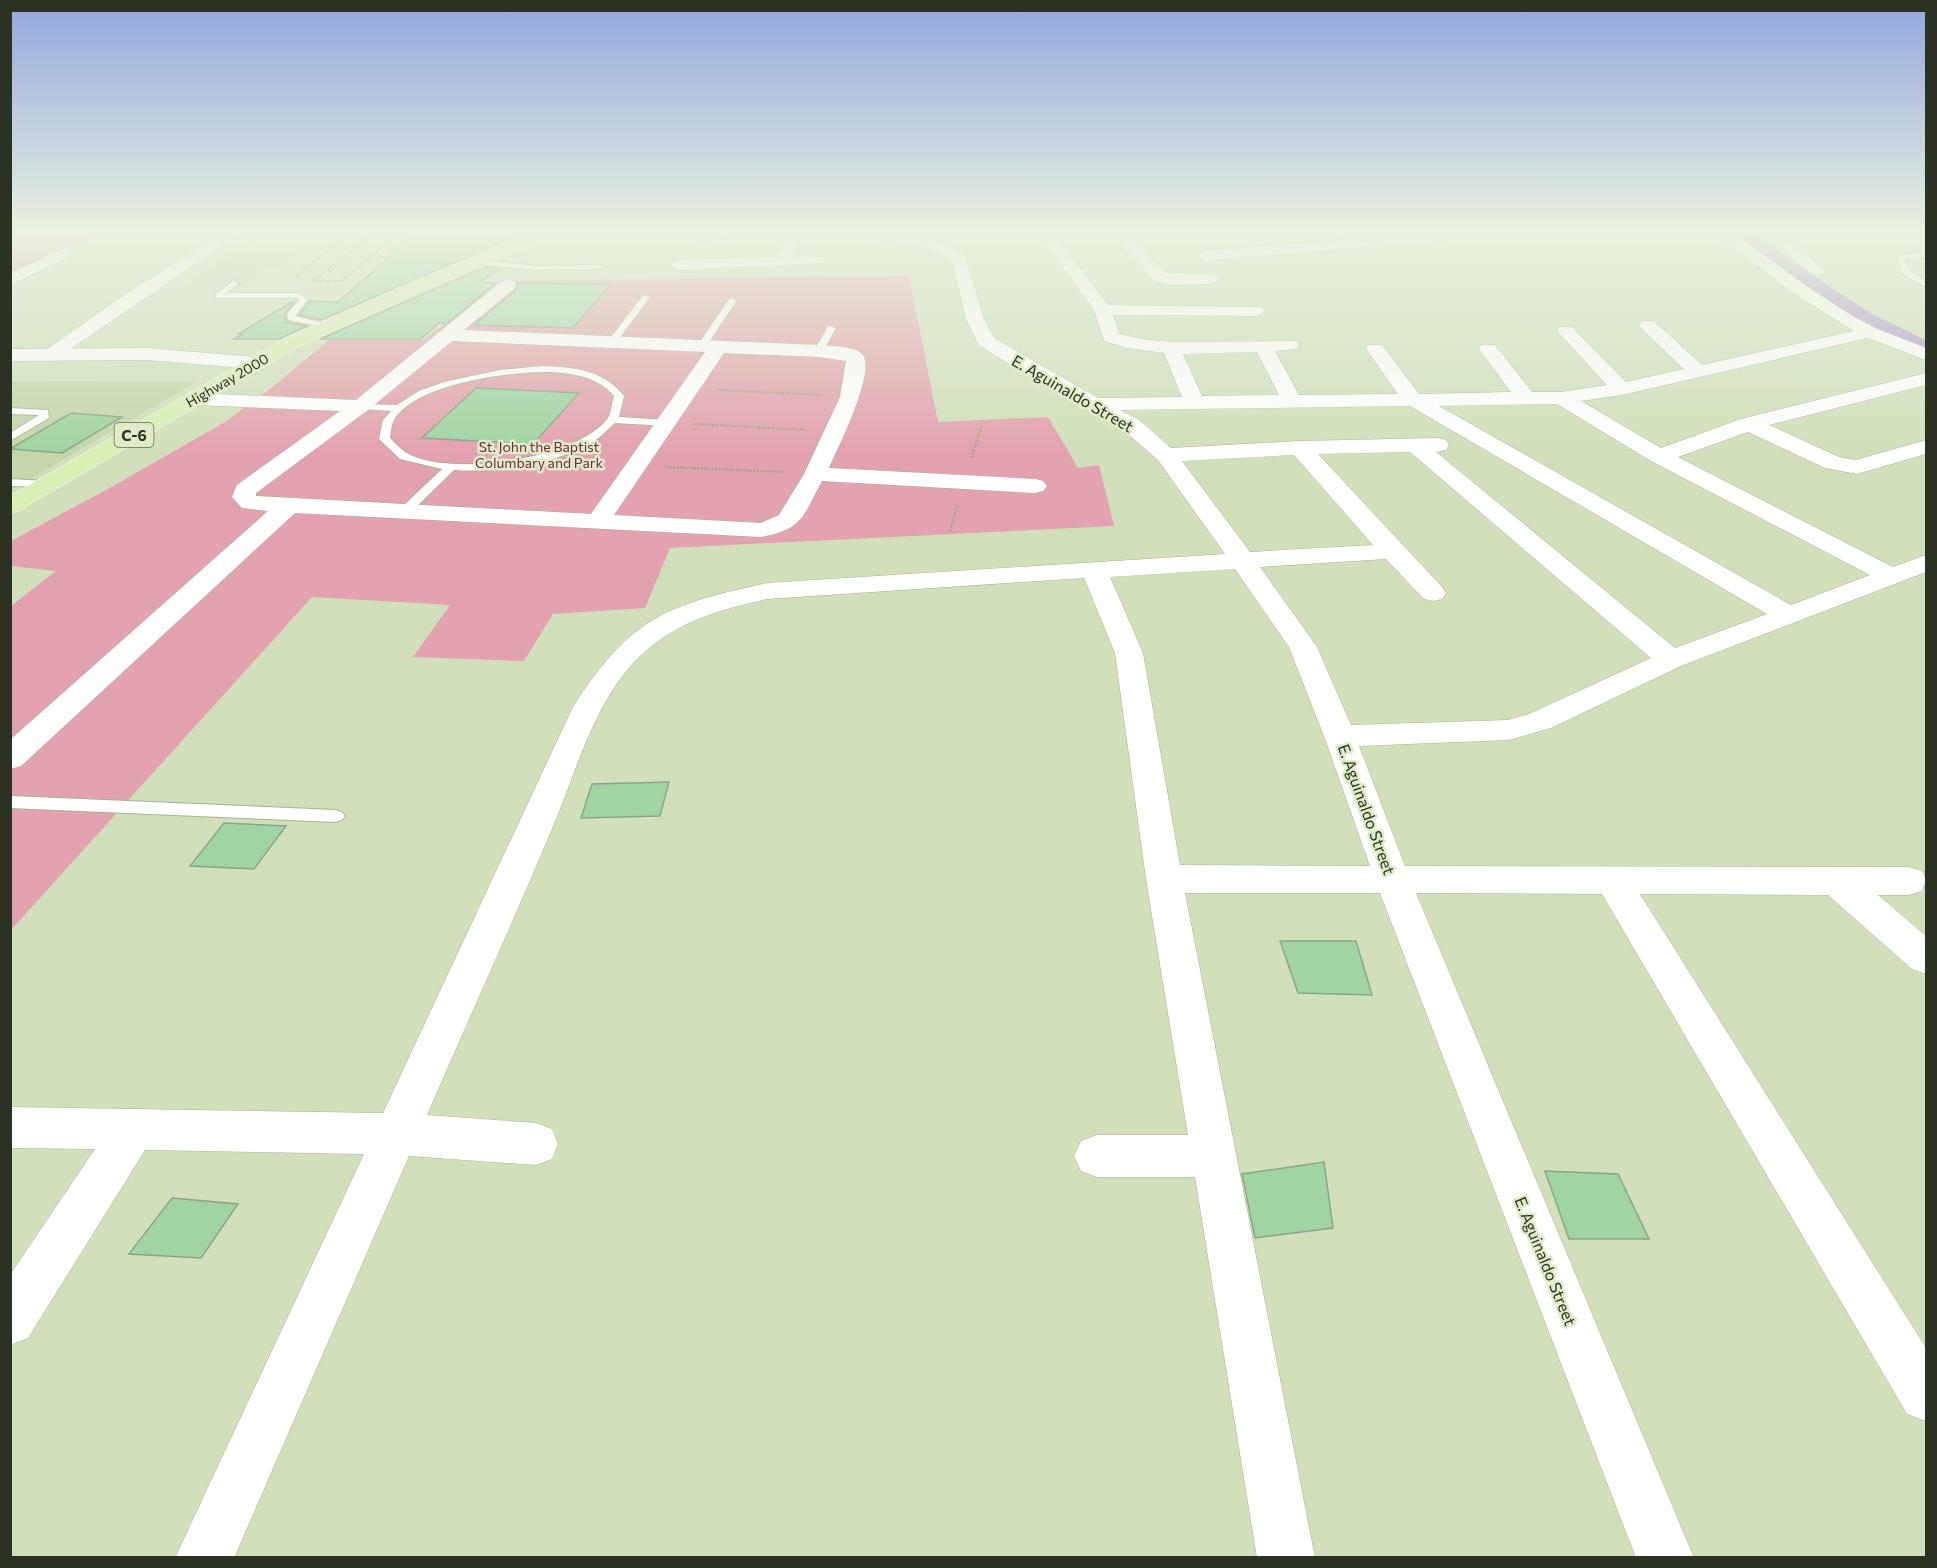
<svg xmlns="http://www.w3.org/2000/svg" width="1937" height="1568" font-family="Commissioner,sans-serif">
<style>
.built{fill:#c5d6ab}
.green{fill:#e3a2af}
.water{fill:#af94cd}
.building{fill:#a1d4a3;stroke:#8aa68a;stroke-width:1.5}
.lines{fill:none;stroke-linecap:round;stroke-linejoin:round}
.service-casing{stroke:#a6b491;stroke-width:2}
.minor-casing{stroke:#a6b491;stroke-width:1}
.tertiary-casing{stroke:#a6b491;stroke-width:1}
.primary-casing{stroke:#fff;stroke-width:1}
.path{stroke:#99a588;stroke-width:2;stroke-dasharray:2 1.5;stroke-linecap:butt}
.service{fill:#fff;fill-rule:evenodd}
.minor{fill:#fff;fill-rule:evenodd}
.tertiary{fill:#fff;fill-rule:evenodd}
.primary{fill:#d9efb3;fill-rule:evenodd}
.labels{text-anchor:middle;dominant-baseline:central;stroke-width:5;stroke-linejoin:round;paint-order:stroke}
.far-street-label{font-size:14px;fill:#2b3123;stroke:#deedc8}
.far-park-label{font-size:14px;fill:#79263f;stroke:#deedc8}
.shield{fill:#deedc8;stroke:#616954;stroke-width:1.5}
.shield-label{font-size:15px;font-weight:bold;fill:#2b3123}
.street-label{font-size:16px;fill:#2b3123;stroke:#deedc8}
</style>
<rect width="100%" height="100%" fill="#d1e0bb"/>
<!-- built -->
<path class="built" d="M238,249H301L278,268H265L241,286H187Z
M10,381H21L196,382L11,490Z"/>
<!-- green -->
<path class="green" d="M11,232H103L11,278Z
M909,276L938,422L1048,417L1078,468L1099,465L1114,526L670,548L645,608L553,614L524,661L413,657L450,605L312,597L11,930V606L56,571L11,566V541L115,485L225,422L269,390L329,340H424L499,281Z"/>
<!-- water -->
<path class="water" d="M1734,232H1754L1801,268L1872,314L1926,340V350L1884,336L1777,268Z"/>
<!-- building -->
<path class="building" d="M418,232L523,233L321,320L299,315L310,301L338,302Z
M485,267L499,269L481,282L496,283L446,324L439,323L421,339H320Z
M518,283L581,284L610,285L573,328L474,325L515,291Z
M292,302H295L285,313L286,322L307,326L279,339H234L243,334H238Z
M476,388L539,391L579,393L533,444L422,438Z
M71,413L122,417L62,453L10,449Z
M669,782L660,816L581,818L592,784Z
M224,823L286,826L254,869L190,866Z
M1280,941H1356L1372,995L1298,993Z
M1324,1162L1333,1228L1255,1238L1242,1174Z
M1545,1171L1618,1174L1649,1239H1569Z
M172,1198L238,1204L201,1258L129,1254Z"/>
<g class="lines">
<!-- service casing -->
<g class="service-casing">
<path id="service" d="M1926,253V257L1905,259L1909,271L1926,281V287L1902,274L1897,259L1903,254Z
M476,260L538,266L600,265L604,267L600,269L538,270L473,264V260Z
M234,280L238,283L227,293H300L308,300L295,316L333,325L328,328L288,320L287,314L299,300L295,298H216V294Z
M643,295L650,297L615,344H609V340Z
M730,298L737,300L705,348H699L697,346Z
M828,326L836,328L822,353H816L814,351Z
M542,366C573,367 604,370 624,396L619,417L667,420L672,423L667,426L615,423C608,429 601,437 594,441C553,465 500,473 454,470L409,514H401V508L442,469L400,459L379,439L383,420L391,411L361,409L357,408V404L397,405L419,391L444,382L500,370ZM552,372C576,374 598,377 614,396C612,403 611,413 608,418C579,459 449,478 407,453C401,450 395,443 390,438C391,433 391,425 394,420C415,383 513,371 552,372Z
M10,408L48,410L49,418L10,441V433L39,415L10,414Z
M10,479L47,481L53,484L47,487L10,486Z
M10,796L336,810L342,812L345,816L342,820L336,822L10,808Z"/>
</g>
<!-- minor casing -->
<g class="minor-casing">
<path id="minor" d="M224,232H242L56,359H42L39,355L127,293Z
M696,232H733C726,239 699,244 691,236Z
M796,232H813L797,245L793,256L823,257L825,260L823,263L679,270L671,265L679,260L777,257L785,240Z
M863,232C899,232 932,234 965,255L984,319L994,338L1098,398L1182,397L1164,353L1127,348L1104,341L1094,310L1045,243L1046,232H1061V243L1108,305L1261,307L1264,311L1261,315L1255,316L1113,315L1119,334L1148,340L1174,342L1297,341L1299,345L1297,349L1275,351L1299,395L1398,394L1366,349L1368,345H1382L1419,394L1511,392L1479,349L1481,345H1495L1532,392H1561L1607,385L1557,331L1560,327H1572L1626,382L1684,369L1642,329L1639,325L1642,321H1654L1702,365L1854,331L1790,291L1716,232H1733L1802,283L1849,314L1875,328L1926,348V360L1868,338L1622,395L1581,401L1661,448L1741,419L1926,373V385L1769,425L1839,457L1856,460L1926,440V454L1857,474L1825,468L1748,432L1678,457L1893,567L1926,555V572L1681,666L1551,728L1509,740L1359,746L1405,866L1909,867L1922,871L1926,880L1922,891L1909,895H1878L1926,936V974L1912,969L1828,895L1640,894L1926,1348V1421L1907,1414L1602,894L1416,893L1694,1558H1636L1380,893H1185L1315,1558H1257L1195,1177H1097L1081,1171L1074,1156L1081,1141L1097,1135H1188L1146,879L1115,653L1084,578L767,599C717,610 671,623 634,662C593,707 577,769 554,824C513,922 469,1018 427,1115L536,1123L552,1129L558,1144L552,1159L536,1165L409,1156L234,1558H175L364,1154L145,1150L28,1338L10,1345V1275L95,1149L10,1148V1107L383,1113L573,707C631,617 666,605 767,583L1225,554L1158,460L1122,429L1010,365L979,345L966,319L952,260L922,246L870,237ZM1257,352L1279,395L1202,396L1183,354ZM1557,404L1651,461L1870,575L1791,605L1439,406ZM1410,406L1767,614L1675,648L1436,452L1446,450L1449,445L1446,440L1438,438L1300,441L1171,448L1138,419L1120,410ZM1410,452L1651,658L1529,714L1508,720L1351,725L1317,647L1260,567L1386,559L1424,599L1433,601L1442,599L1446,593L1442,587L1318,454ZM1294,455L1373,545L1250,552L1182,461ZM1235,569L1289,647L1324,736L1370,866L1180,865L1143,653L1110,577Z
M1126,232H1143L1136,239C1137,243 1161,270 1166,273L1212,274L1220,279L1212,284L1170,285L1154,281L1148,276L1137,259L1125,251L1120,238Z
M1438,232L1443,234L1446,237L1443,240L1204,261L1196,256L1204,251Z
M1761,232H1778L1826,271L1824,274H1812Z
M65,248L71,250L73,253L71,256L10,285V273Z
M508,280L514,281L516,285L514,289L464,330L819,345C832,347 850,345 861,353C879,367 837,450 829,468L1035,479L1043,481L1047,486L1043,491L1035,493L822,481C802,517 804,529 761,537L295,513L21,766L10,769V740L268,511L242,508L232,497L237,485L340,411L195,405L188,403L185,399L188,395L195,393L356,400L502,281ZM452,341L705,352L591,514L256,496V493L368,410ZM724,353L819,357L846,361L840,397L804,474L779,515L761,523L614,515Z"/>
</g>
<!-- tertiary casing -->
<g class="tertiary-casing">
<path id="tertiary" d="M147,348L256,357L263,359L266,363L263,367L256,369L147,360L10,361V349Z"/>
</g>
<!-- primary casing -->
<g class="primary-casing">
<path id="primary" d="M539,232H560L558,235L426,289L298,347L18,511L10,513V496L284,339L414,281Z"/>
</g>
<!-- path -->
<path class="path" d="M296,276L352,232
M313,281H341L400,232
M314,281L375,232
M719,390L823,395
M695,424L807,430
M971,458L982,425
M666,467L785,472
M950,531L957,506"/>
<!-- service -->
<use href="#service" class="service"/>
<!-- minor -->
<use href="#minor" class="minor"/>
<!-- tertiary -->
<use href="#tertiary" class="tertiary"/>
<!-- primary -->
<use href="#primary" class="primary"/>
</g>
<!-- sky -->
<linearGradient id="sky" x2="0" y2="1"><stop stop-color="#91a7dd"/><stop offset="0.51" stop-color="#eaf1e0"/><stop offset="1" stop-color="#eaf1e0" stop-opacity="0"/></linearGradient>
<rect width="1937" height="452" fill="url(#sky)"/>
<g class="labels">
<!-- far-street labels -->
<g class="far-street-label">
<text transform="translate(227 380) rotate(-30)">Highway 2000</text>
</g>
<!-- far-park labels -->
<g class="far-park-label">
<text x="539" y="446">St. John the Baptist<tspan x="539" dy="16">Columbary and Park</tspan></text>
</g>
<!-- shield labels -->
<rect class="shield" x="114.5" y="423" width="39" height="24" rx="4.5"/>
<g class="shield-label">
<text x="134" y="435">C-6</text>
</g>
<!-- street labels -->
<g class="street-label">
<text transform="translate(1073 393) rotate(30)">E. Aguinaldo Street</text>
<text transform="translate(1367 809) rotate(70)">E. Aguinaldo Street</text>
<text transform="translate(1546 1261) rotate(68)">E. Aguinaldo Street</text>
</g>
</g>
<!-- border -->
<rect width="1937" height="1568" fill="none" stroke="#2b3123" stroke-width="24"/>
</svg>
